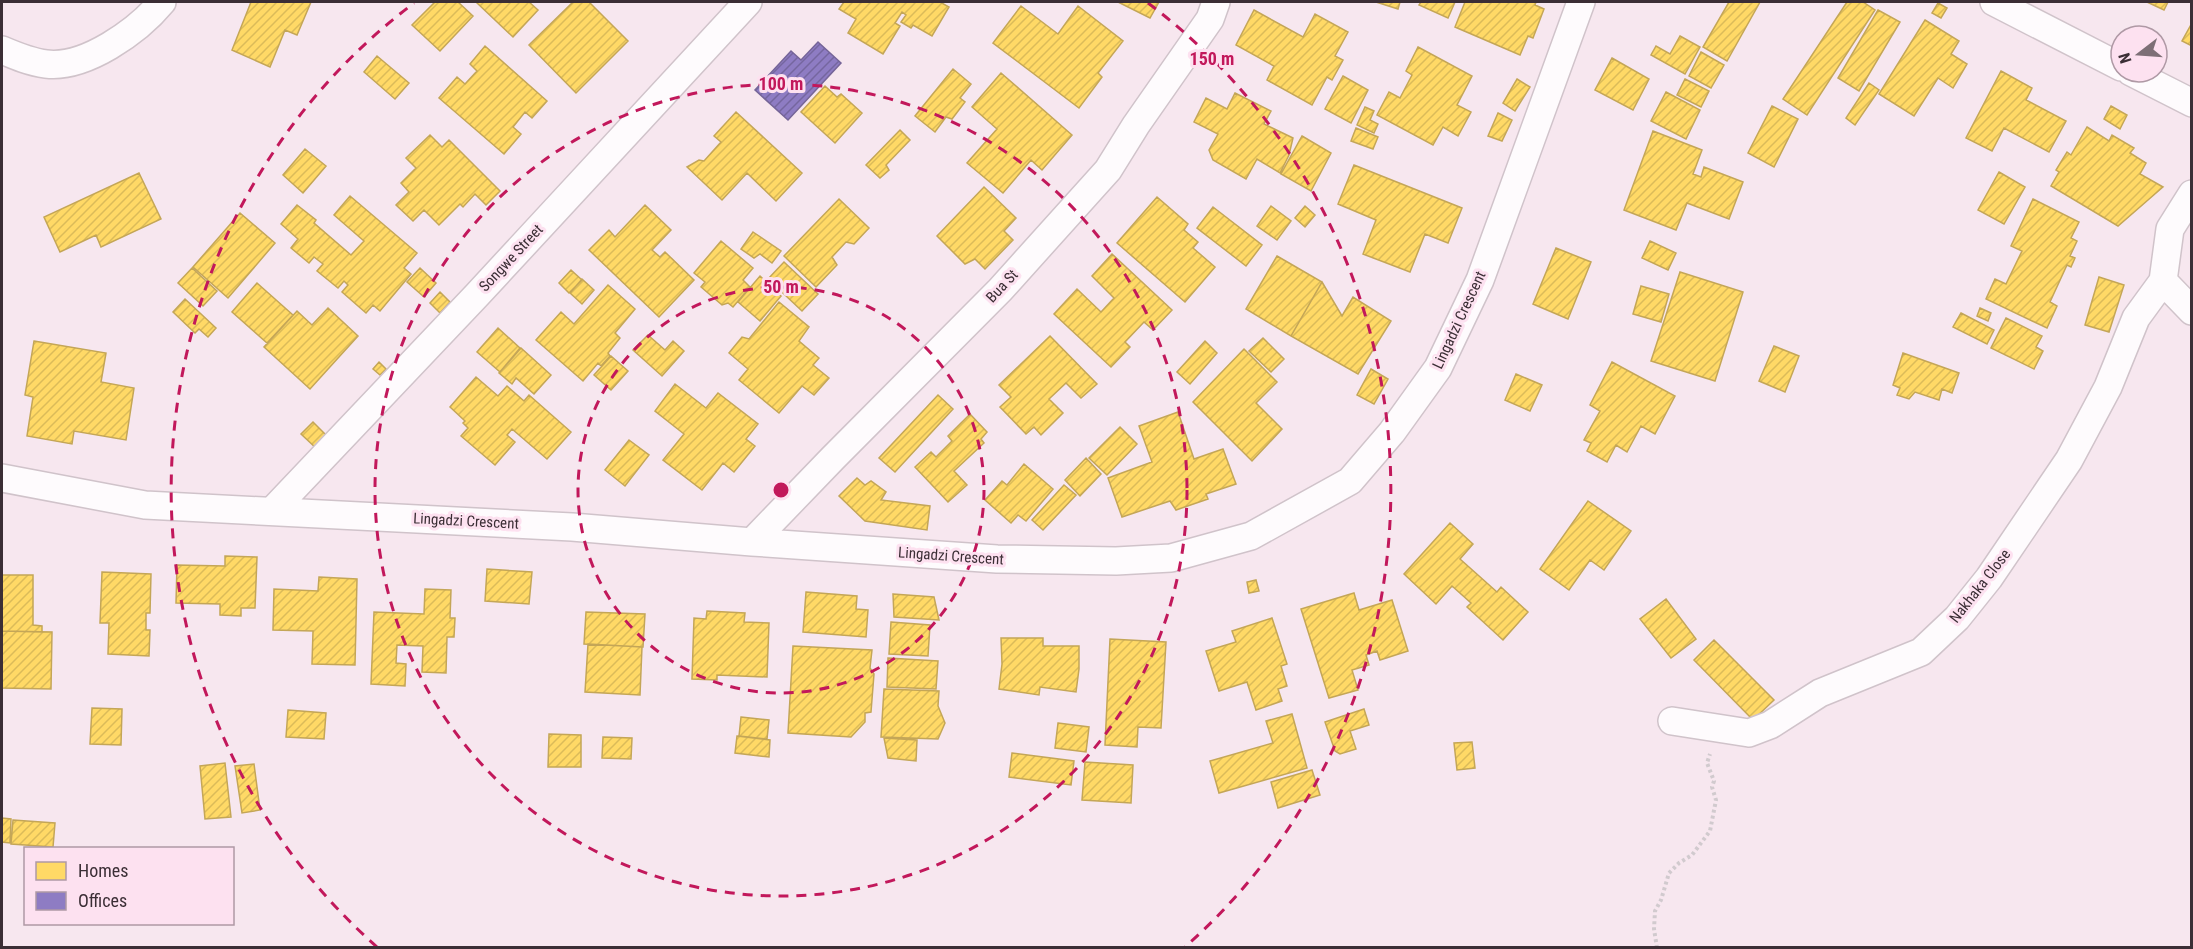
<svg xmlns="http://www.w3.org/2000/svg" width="2193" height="949" font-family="'Roboto Condensed',sans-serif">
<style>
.homes{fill:url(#homes-hatch);stroke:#c4a657;stroke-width:1.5}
.offices{fill:url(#offices-hatch);stroke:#756598;stroke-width:1.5}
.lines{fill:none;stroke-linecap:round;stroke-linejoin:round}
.minor-casing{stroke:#d0c3ca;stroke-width:30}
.path{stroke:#d1cace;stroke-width:4;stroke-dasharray:3 3;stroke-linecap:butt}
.minor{stroke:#fefbfd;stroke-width:27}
.ring{fill:none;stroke:#c2185b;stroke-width:3;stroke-dasharray:10 8}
.labels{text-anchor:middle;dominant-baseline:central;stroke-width:6;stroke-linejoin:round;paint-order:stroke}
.street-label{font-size:15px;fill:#3b2e35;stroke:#fde1f0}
.centre{fill:#c2185b;stroke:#fde1f0;stroke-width:3}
.ring-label{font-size:18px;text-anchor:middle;font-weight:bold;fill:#c2185b;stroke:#fde1f0;stroke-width:6;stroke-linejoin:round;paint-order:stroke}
</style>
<defs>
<pattern id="homes-hatch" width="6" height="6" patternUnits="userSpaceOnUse" patternTransform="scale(1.5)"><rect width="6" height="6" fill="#ffd966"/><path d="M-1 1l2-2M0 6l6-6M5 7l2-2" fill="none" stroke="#dbbb59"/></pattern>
<pattern id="offices-hatch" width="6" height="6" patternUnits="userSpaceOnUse" patternTransform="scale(1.5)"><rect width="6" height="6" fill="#8e7cc3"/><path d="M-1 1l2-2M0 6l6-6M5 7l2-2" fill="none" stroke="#75669f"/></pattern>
</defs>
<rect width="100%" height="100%" fill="#f7e7ef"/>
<!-- homes -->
<path class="homes" d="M251,2H311L297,35L285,30L270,67L232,50Z
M435,2H458L473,16L440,51L412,25Z
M476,2H529L538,10L513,37Z
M573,2H589L628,41L576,93L529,45Z
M844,2H940L949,7L932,36L913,25L911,28L901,22L906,15L902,12L895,23L900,26L883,54L848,33L856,19L839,9Z
M1118,2H1159L1150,18Z
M1376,2H1400L1398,9Z
M1421,2H1455L1448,18L1419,5Z
M1465,2H1536L1535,5L1544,9L1533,38L1528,36L1520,55L1455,27Z
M1729,2H1760L1727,61L1703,47Z
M1847,2H1863L1875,10L1807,115L1783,99Z
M2147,2H2168L2164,10Z
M1938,3L1947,8L1941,18L1932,13Z
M1021,6L1058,34L1078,6L1123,41L1098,73L1102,77L1079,108L993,43Z
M1254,10L1303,37L1315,14L1348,32L1335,56L1343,60L1332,80L1327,77L1312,105L1267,80L1274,66L1236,45Z
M1878,10L1900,22L1859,91L1838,78Z
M1925,20L1959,41L1951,54L1967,64L1953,88L1938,78L1914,116L1879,94Z
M2192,23V46L2182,41Z
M1680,36L1700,47L1685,74L1651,55L1656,46L1670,54Z
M485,46L547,101L532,118L525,112L513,127L521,134L504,154L439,98L457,77L465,84L477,71L470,64Z
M1418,47L1472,76L1457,105L1471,112L1458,136L1443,127L1433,145L1377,115L1389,92L1400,98L1412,75L1406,71Z
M1701,52L1724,65L1711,88L1689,76Z
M377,56L409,83L395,99L364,72Z
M1612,58L1649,79L1633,110L1595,90Z
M953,69L971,84L960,98L965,102L952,119L946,117L935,132L915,116Z
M2001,71L2032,88L2026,100L2066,121L2049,152L2004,128L1992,151L1966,138Z
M1001,73L1072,135L1042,170L1031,160L1003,193L967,163L997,129L972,107Z
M1343,76L1368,90L1351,123L1325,109Z
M1517,79L1530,87L1515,111L1503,103Z
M1685,79L1709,91L1701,107L1677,95Z
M1869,83L1879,90L1855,125L1846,118Z
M825,86L837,97L841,94L862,113L835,143L801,112Z
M1666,92L1700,110L1686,139L1651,121Z
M1235,93L1271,111L1264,124L1293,138L1289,155L1280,173L1257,159L1246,179L1213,160L1209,150L1218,134L1194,122L1206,98L1227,109Z
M1772,106L1798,119L1774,167L1748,153Z
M2111,106L2127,115L2120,129L2104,119Z
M1365,107L1374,111L1370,120L1378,124L1374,133L1357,125Z
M736,112L802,173L776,201L747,173L722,200L687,167L699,160L704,161L721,142L714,136Z
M1498,113L1512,120L1502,141L1488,136Z
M2087,127L2109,141L2112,135L2134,148L2130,153L2146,163L2140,174L2163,187L2118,226L2051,186L2059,172L2056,170L2067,152L2071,155Z
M1356,128L1378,137L1373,149L1351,141Z
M900,130L910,140L886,165L889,170L880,178L866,165Z
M1653,131L1702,150L1693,174L1701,177L1704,167L1743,182L1729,219L1687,203L1676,230L1624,210Z
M430,135L442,147L449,140L500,191L486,205L475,194L463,207L460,204L439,225L424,210L413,221L396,205L409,192L401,183L416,168L406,158Z
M1302,136L1331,153L1311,191L1281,174Z
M305,149L326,166L303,193L283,175Z
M1354,165L1462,208L1448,243L1425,234L1410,272L1363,254L1376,220L1338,204Z
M1999,172L2025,187L2004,224L1978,210Z
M139,173L161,219L101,247L96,235L60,252L44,217Z
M984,187L1016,218L1004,231L1013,240L985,269L975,259L965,264L937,236Z
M350,196L417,253L404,268L411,274L380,311L373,305L366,313L342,292L348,285L344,281L338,288L317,271L323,264L314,257L309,263L291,248L298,239L281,224L297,205L316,220L314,223L351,255L364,241L334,215Z
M1157,197L1188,224L1184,230L1198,242L1193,248L1215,267L1185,302L1117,243Z
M839,199L869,228L854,244L846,242L832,257L837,265L816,287L784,256Z
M2033,199L2079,222L2071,238L2077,241L2070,256L2075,258L2071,267L2067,265L2050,302L2057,306L2047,328L1986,299L1995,279L2006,284L2022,251L2011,246Z
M645,205L671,230L652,250L660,257L665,252L694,280L659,317L589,250L609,230L615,237Z
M1271,206L1291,221L1277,240L1257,226Z
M1305,206L1315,215L1305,227L1295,218Z
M1213,207L1262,245L1246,266L1197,228Z
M240,213L275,243L228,298L193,267Z
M753,232L781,251L772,263L760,254L754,258L741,249Z
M721,241L753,268L743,280L750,287L733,307L728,303L722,305L701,287L705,282L694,273Z
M1650,241L1676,253L1668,270L1642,258Z
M1556,248L1591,262L1568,319L1533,304Z
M1112,254L1172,310L1153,330L1144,322L1125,342L1130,347L1111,367L1054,314L1077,289L1101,312L1114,298L1092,276Z
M1277,256L1322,282L1291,336L1246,309Z
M784,262L818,294L802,311L768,279Z
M192,268L217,291L203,306L178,283Z
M420,268L436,283L424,297L407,282Z
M571,270L582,280L569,293L559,283Z
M1680,272L1743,292L1715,381L1651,361Z
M760,276L781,296L760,321L738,302Z
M2099,277L2124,285L2109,332L2085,325Z
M582,279L594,290L582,304L570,293Z
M1322,282L1342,316L1353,297L1391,321L1358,374L1291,336Z
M257,283L293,315L267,343L232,312Z
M608,285L635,309L615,333L620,338L608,353L610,356L601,366L598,363L583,381L536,340L561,312L574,324Z
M1641,286L1669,294L1661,322L1633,314Z
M440,292L450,302L440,313L430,303Z
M185,299L216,328L208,337L199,329L195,333L173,312Z
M779,302L809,327L799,341L819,358L813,365L829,378L814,395L802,386L779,413L739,380L748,369L729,353L742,337L749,339Z
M328,308L358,336L310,389L264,347L297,311L312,325Z
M1980,308L1991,313L1988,321L1977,316Z
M1961,313L1994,330L1987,344L1953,327Z
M2006,318L2042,336L2036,347L2043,351L2034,369L1991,348Z
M498,328L520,348L500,372L477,352Z
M648,335L665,350L673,341L684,351L662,376L633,350Z
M1050,336L1097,384L1081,398L1066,383L1049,399L1063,413L1041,435L1034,427L1026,434L1000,407L1011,397L999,385Z
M1263,338L1284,359L1271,372L1249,351Z
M34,341L106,353L101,382L134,388L126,440L74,431L72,444L27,436L33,397L25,395Z
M1205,341L1217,353L1190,384L1177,372Z
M1774,346L1799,356L1785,392L1759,381Z
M521,348L551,375L534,394L516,378L512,384L499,373Z
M1244,349L1277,382L1256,403L1282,429L1252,461L1193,402Z
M1903,353L1959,373L1952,393L1942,389L1939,400L1915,392L1909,399L1897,395L1900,388L1893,385Z
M611,356L628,371L611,390L594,375Z
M379,362L386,369L380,375L373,369Z
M1612,362L1675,396L1655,434L1641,426L1627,452L1616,445L1607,462L1587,451L1591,443L1584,440L1600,411L1590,405Z
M1371,369L1388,379L1374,404L1357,395Z
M1516,374L1542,385L1530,411L1505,400Z
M476,377L498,396L507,386L524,401L529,395L571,432L547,459L512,429L507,435L515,442L495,465L461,436L468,428L463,423L465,421L450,407Z
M675,384L706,408L718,393L758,424L746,439L755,446L734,472L723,463L702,490L663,460L684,434L655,411Z
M938,395L953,409L895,472L879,458Z
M1178,412L1194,459L1223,449L1236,484L1206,494L1208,499L1176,510L1170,501L1122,517L1108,478L1152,462L1139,426Z
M970,414L987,432L981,439L984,443L954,471L967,485L948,502L915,467L931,452L936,457L952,441L948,436Z
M313,422L329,438L318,450L301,434Z
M1120,427L1137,444L1107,475L1089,458Z
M629,440L649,455L625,486L605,470Z
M1086,458L1101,474L1080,496L1065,480Z
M1024,464L1053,489L1026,521L1018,515L1011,523L985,500L1002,481L1007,485Z
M857,478L865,485L871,481L886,492L881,500L930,506L927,530L865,521L839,496Z
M1064,485L1076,495L1043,530L1032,520Z
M1588,501L1631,531L1604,570L1590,560L1569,590L1540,569Z
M1450,523L1473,544L1460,559L1497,592L1501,587L1528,612L1503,640L1467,607L1471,603L1452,586L1436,604L1404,574Z
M225,556L257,557L255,608H241V616L220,615V604L176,603L177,565L225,566Z
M487,569L532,572L529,604L485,601Z
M102,572L151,574L150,613H146V630H150L149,656L108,654L109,623H100Z
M2,575H33V625L42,626V632L2,631Z
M319,577L357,579L355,665L312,664L313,631L273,630L274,589L318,591Z
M1256,580L1259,591L1249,593L1247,582Z
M425,589L451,590L450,618H455L454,637H447L446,673L422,672L423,646L397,645L396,663L406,664L405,686L371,684L374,612L424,614Z
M806,592L857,596L856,609L868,610L866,637L803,632Z
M1354,593L1359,610L1392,600L1408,651L1380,660L1377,651L1366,655L1369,665L1352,670L1358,690L1329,698L1301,609Z
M893,594L934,597L939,620L894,617Z
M1666,599L1696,639L1671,658L1640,619Z
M707,611L745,613L744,622L769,623L767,677L717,675V680L692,679L694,618L706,619Z
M586,612L645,614L643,647L584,644Z
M1272,618L1287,664L1281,666L1287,686L1278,689L1282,701L1256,710L1247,682L1219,691L1206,651L1236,642L1232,631Z
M891,622L930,625L928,656L889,654Z
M2,631L52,632L51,689L2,688Z
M1001,638H1043V646H1079V669L1076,692L1040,687L1039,695L999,689L1002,664Z
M1110,639L1166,642L1161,728L1138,727L1137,747L1105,745Z
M1714,640L1774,700L1753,720L1694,660Z
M588,644L642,647L640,695L585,692Z
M793,646L872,650L870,668L874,674L871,712L865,713V722L851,737L788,733Z
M888,658L938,661L936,689L887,687Z
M884,689L939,691L938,706L945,723L938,739L881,737Z
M92,708L122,709L121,745L90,744Z
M1364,709L1369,725L1350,731L1356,749L1340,754L1335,751L1325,722Z
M288,710L326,713L324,739L286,737Z
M1292,714L1307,768L1219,793L1210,761L1273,743L1266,721Z
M741,717L769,720L767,739L739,736Z
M1058,723L1089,727L1086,752L1055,748Z
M549,734L581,735V767H548Z
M737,736L770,740L769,757L735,753Z
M603,737L632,738L631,759L602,758Z
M884,738L917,740L916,761L888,758Z
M1472,742L1475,768L1457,770L1454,743Z
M1012,753L1074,761L1071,785L1009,777Z
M1085,762L1133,765L1131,803L1082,800Z
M225,763L231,817L205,819L200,766Z
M254,764L260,810L242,813L235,766Z
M1312,770L1320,795L1278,808L1271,782Z
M2,818L11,819L10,843L2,842Z
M13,820L55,823L53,847L11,844Z"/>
<!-- offices -->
<path class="offices" d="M818,42L841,63L788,120L755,90L791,51L801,60Z"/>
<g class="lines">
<!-- minor casing -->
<g class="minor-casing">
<path id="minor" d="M1994,2L2121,67
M2,50C16,56 30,62 46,64C85,69 138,31 162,2
M2131,72L2192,103
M2192,194L2170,229L2163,281L2192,311
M2,478L145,505L572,527L752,542L997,559L1116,561L1171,558L1251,536L1350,481L1392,432L1438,368L1480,280L1581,2
M272,511L477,295L748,2
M752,542L833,458L1000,290L1108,170L1136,125L1210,19L1216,2
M1672,721L1749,733L1770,725L1820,693L1921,652L1957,618L1989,578L2069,460L2108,387L2136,318L2163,281"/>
</g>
<!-- path -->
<path class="path" d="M1657,948L1654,929L1655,911L1661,900L1669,873L1679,863L1692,855L1710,831L1716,800L1712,787L1714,781L1707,763L1710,754"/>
<!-- minor -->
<use href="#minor" class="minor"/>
</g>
<!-- distance rings -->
<g class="ring">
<circle cx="781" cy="490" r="203"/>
<circle cx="781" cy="490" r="406"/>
<path d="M377 947A610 610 0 0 1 414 3M1148 3A610 610 0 0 1 1185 947"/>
</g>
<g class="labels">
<!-- street labels -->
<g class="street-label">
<text transform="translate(511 258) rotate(-47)">Songwe Street</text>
<text transform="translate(1002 286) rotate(-47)">Bua St</text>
<text transform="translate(1459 320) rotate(-65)">Lingadzi Crescent</text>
<text transform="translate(466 521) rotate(3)">Lingadzi Crescent</text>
<text transform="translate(951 556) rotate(4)">Lingadzi Crescent</text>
<text transform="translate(1980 586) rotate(-52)">Nakhaka Close</text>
</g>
</g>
<circle cx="781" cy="490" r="9" class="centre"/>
<g class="ring-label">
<text x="1212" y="65">150 m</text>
<text x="781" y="90">100 m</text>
<text x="781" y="293">50 m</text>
</g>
<!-- border -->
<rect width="2193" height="949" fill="none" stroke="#3b2e35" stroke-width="6"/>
<!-- legend -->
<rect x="24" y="847" width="210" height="78" fill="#fde1f0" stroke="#af99a5" stroke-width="1.5"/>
<rect x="36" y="862" width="30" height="18" fill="#ffd966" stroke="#af99a5" stroke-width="1.5"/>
<text x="78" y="877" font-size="18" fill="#3b2e35">Homes</text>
<rect x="36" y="892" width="30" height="18" fill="#8e7cc3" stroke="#af99a5" stroke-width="1.5"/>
<text x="78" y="907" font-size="18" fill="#3b2e35">Offices</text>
<!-- north arrow -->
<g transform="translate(2139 54) rotate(253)"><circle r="28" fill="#fde1f0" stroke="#af99a5" stroke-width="1.5"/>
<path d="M0-4.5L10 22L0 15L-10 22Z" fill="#7d6f76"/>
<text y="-9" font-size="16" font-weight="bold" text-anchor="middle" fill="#3b2e35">N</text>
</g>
</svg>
